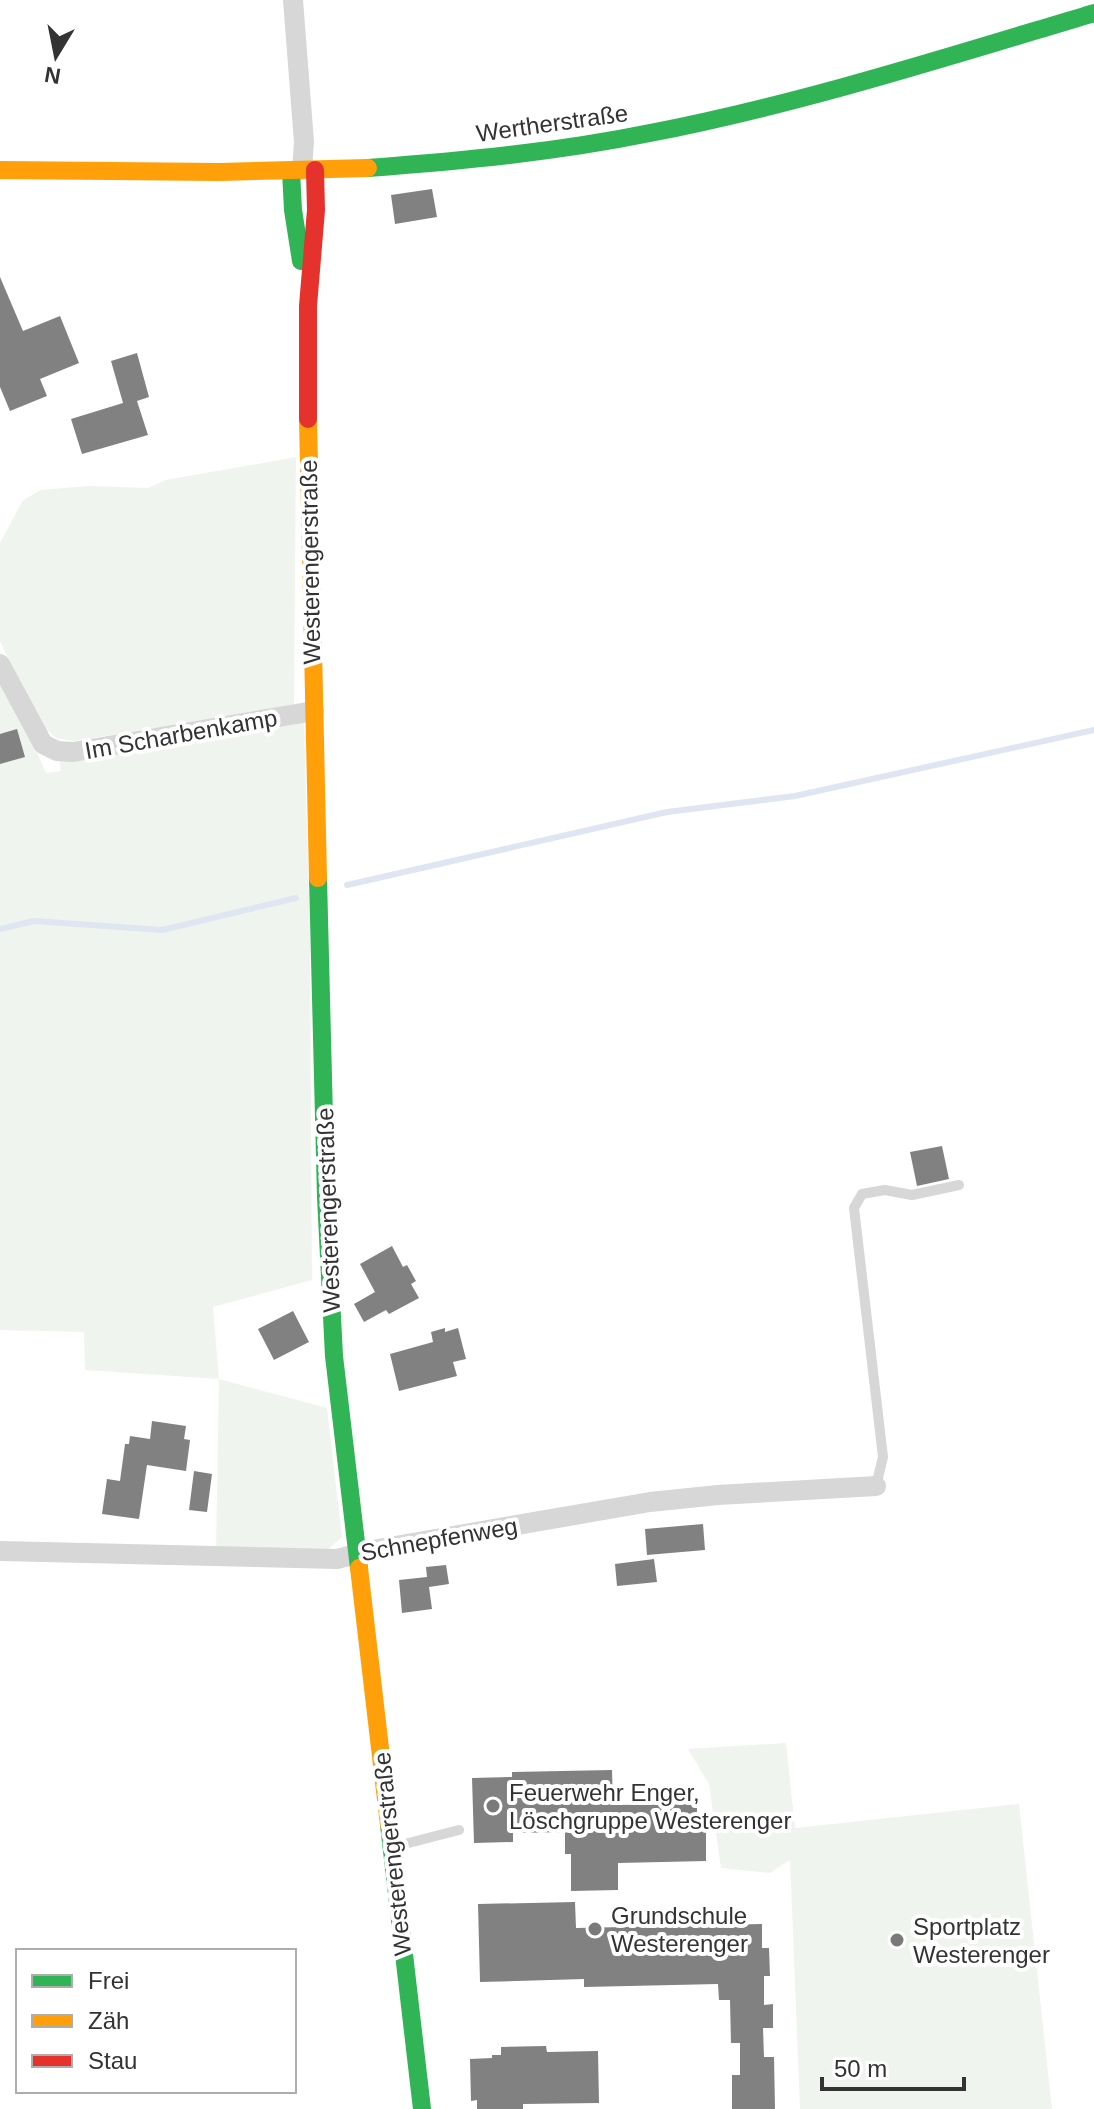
<svg xmlns="http://www.w3.org/2000/svg" width="1094" height="2109" font-family="Arial,sans-serif">
<style>
.green{fill:#f0f4ee}
.lines{fill:none;stroke-linecap:round;stroke-linejoin:round}
.stream{stroke:#dfe6f2;stroke-width:6}
.building{fill:#818181}
.lane{stroke:#d7d7d7;stroke-width:10}
.street{stroke:#d7d7d7;stroke-width:20}
.fast{stroke:#30b455;stroke-width:18}
.slow{stroke:#ff9f0a;stroke-width:18}
.jam{stroke:#e5322d;stroke-width:18}
.poi-dot{fill:#7a7a7a;stroke:#fff;stroke-width:3}
.labels{text-anchor:middle;dominant-baseline:central;stroke-width:8;stroke-linejoin:round;paint-order:stroke}
.street-label{font-size:24px;fill:#333;stroke:#fff}
.poi-label{font-size:24px;fill:#333;stroke:#fff;text-anchor:start}
</style>
<rect width="100%" height="100%" fill="#fff"/>
<!-- green -->
<path class="green" d="M296,457L294,706L73,741L56,738L43,726L0,642V543L23,500L41,490L88,486L148,488L166,480Z
M0,676L21,715L46,773L61,771L59,758L304,721L310,934L312,1280L213,1307L219,1379L327,1408L342,1537L325,1552L216,1549L219,1379L85,1370L84,1332L0,1330Z
M786,1743L795,1828L1019,1804L1052,2109H800L790,1860L770,1873L721,1868L709,1784L688,1749Z"/>
<g class="lines">
<!-- stream -->
<path class="stream" d="M347,885L667,812L795,796L1094,730
M0,929L34,921L162,930L296,898"/>
</g>
<!-- building -->
<path class="building" d="M432,189L437,217L395,224L391,195Z
M0,277L23,331L60,316L79,363L40,379L47,396L10,411L0,387Z
M137,353L149,397L137,401L148,435L82,454L71,419L123,403L111,361Z
M17,729L25,757L0,764V734Z
M942,1146L949,1179L917,1186L910,1152Z
M392,1246L403,1267L407,1265L416,1281L411,1284L419,1298L389,1314L386,1310L364,1322L354,1304L375,1292L360,1264Z
M293,1311L309,1342L274,1360L258,1329Z
M445,1328V1332L458,1328L466,1359L453,1362L457,1376L399,1391L390,1354L433,1342L431,1332Z
M152,1421L186,1426L184,1439L190,1440L186,1471L147,1465L139,1519L102,1514L107,1479L120,1481L125,1444H129L130,1436L150,1439Z
M194,1471L212,1474L207,1512L189,1510Z
M703,1524L705,1550L647,1555L645,1529Z
M654,1559L657,1582L617,1586L615,1564Z
M446,1565L449,1584L429,1587L432,1609L402,1613L399,1580L427,1577L426,1567Z
M612,1770L613,1805L697,1804V1830H706V1861L618,1863V1890L571,1891V1854H565V1832L513,1833V1842L474,1843L472,1778L512,1777V1772Z
M575,1902L576,1928L762,1924V1948H769L770,1976H764V2005L773,2004V2028H763L764,2057H774L775,2109H732V2075H740V2043H731L730,2000H719L718,1984L584,1987V1979L480,1982L478,1904Z
M546,2046L547,2052L598,2051L599,2103L523,2104V2109H477V2100L471,2101L470,2059L492,2058V2055H501V2047Z"/>
<g class="lines">
<!-- lane -->
<path class="lane" d="M876,1486L883,1457L854,1208L862,1194L885,1190L912,1195L959,1185
M393,1847L459,1830"/>
<!-- street -->
<path class="street" d="M293,0L304,142L302,170
M0,664L43,744L57,751L73,752L314,711
M0,1551L337,1559L372,1550L650,1502L718,1495L876,1486"/>
<!-- fast -->
<path class="fast" d="M368,168C462,161 557,152 650,133C800,104 947,57 1094,13
M291,171L293,210L301,261
M318,878L326,1197L334,1356L359,1568
M389,1825L422,2109"/>
<!-- slow -->
<path class="slow" d="M0,170L220,172L368,168
M308,419L318,878
M359,1568L389,1825"/>
<!-- jam -->
<path class="jam" d="M308,419V306L316,210L315,170"/>
</g>
<!-- markers -->
<g class="poi-dot">
<circle cx="493" cy="1806" r="8"/>
<circle cx="595" cy="1929" r="8"/>
<circle cx="897" cy="1940" r="8"/>
</g>
<g class="labels">
<!-- street labels -->
<g class="street-label">
<text transform="translate(552 123) rotate(-8)">Wertherstraße</text>
<text transform="translate(310 562) rotate(-91)">Westerengerstraße</text>
<text transform="translate(181 734) rotate(-10)">Im Scharbenkamp</text>
<text transform="translate(328 1210) rotate(-92)">Westerengerstraße</text>
<text transform="translate(439 1539) rotate(-10)">Schnepfenweg</text>
<text transform="translate(392 1854) rotate(-96)">Westerengerstraße</text>
</g>
<!-- poi labels -->
<g class="poi-label">
<text x="509" y="1792">Feuerwehr Enger,<tspan x="509" dy="28">Löschgruppe Westerenger</tspan></text>
<text x="611" y="1915">Grundschule<tspan x="611" dy="28">Westerenger</tspan></text>
<text x="913" y="1926">Sportplatz<tspan x="913" dy="28">Westerenger</tspan></text>
</g>
</g>
<!-- legend -->
<rect x="16" y="1949" width="280" height="144" fill="#ffffff" stroke="#adadad" stroke-width="2"/>
<rect x="32" y="1975" width="40" height="12" fill="#30b455" stroke="#adadad" stroke-width="2"/>
<text x="88" y="1989" font-size="24" fill="#333333">Frei</text>
<rect x="32" y="2015" width="40" height="12" fill="#ff9f0a" stroke="#adadad" stroke-width="2"/>
<text x="88" y="2029" font-size="24" fill="#333333">Zäh</text>
<rect x="32" y="2055" width="40" height="12" fill="#e5322d" stroke="#adadad" stroke-width="2"/>
<text x="88" y="2069" font-size="24" fill="#333333">Stau</text>
<!-- north arrow -->
<g transform="translate(56 56) rotate(190)" stroke="#ffffff" stroke-width="6" paint-order="stroke">
<path d="M0-6L14 30L0 20L-14 30Z" fill="#333333"/>
<text y="-12" font-size="22" font-weight="bold" text-anchor="middle" fill="#333333">N</text>
</g>
<!-- scale -->
<path d="M822 2077v12h142v-12" fill="none" stroke="#333333" stroke-width="4"/>
<text x="834" y="2077" font-size="24" fill="#333333" stroke="#ffffff" stroke-width="6" paint-order="stroke">50 m</text>
</svg>
